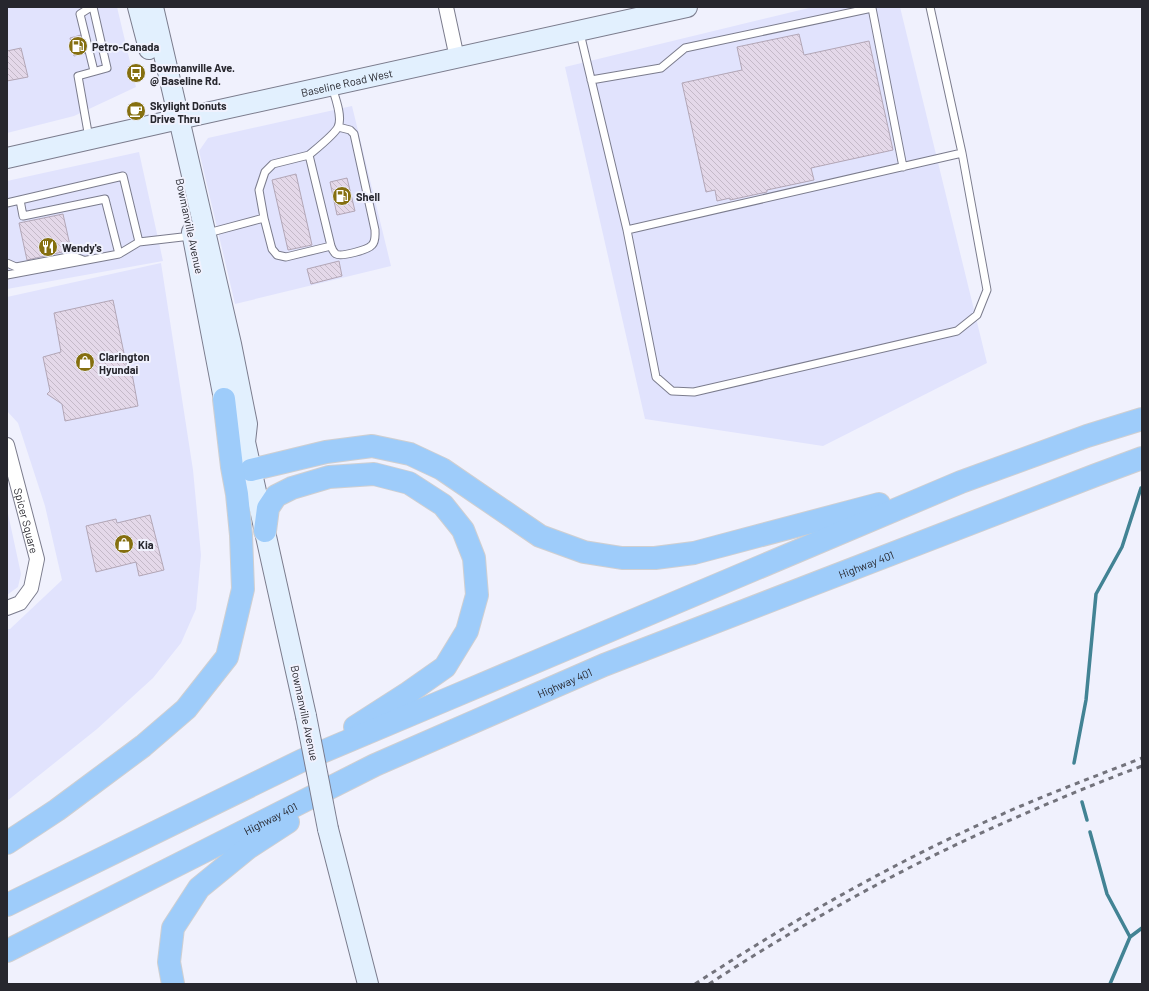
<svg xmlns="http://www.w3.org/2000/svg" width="1149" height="991" font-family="Barlow,sans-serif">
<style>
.built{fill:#e1e3fd}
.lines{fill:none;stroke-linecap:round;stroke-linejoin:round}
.stream{stroke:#428394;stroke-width:3.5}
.building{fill:url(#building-back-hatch);stroke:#b2a6b6}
.lane-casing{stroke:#7b7c8d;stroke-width:9}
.street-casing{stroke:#7b7c8d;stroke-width:16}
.secondary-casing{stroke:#7b7c8d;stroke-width:22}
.highway-casing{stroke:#cfcfd1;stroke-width:24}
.lane{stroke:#fff;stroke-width:7}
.street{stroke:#fff;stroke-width:14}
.secondary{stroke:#e2f0fe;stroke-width:20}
.highway{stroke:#9eccfa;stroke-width:22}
.rail{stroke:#73737c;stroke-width:3;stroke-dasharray:5 5;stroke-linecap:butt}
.secondary-bridge-casing{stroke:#7b7c8d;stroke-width:22;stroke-linecap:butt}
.secondary-bridge{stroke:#e2f0fe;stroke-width:20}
.labels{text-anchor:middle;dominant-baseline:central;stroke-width:4;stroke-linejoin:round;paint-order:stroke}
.poi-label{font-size:11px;font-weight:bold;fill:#27272e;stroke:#f0f1fd;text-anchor:start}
.street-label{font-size:11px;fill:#27272e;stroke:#f0f1fd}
</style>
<defs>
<pattern id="building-back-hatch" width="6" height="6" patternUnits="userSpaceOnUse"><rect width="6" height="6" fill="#e4d8e9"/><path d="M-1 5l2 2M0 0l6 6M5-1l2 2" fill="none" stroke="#c4b9c8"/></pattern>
</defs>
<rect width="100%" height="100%" fill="#f0f1fd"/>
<!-- built -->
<path class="built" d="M7,7H117L136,87L74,116L7,133Z
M813,7H900L987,363L823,446L645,419L565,67Z
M352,106L391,266L235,304L199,151L208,138Z
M139,152L163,261L7,289V181Z
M161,263L193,470L201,555L196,609L181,643L153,678L97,729L7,801V629H10L62,580L45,506L18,423L7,411V297Z
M7,509L21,574L18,587L7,595Z"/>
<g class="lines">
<!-- stream -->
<path class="stream" d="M1074,763L1086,700L1096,594L1122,547L1141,488
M1082,802L1087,820
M1090,832L1107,894L1130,937
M1110,984L1130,937L1142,928"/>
</g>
<!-- building -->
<path class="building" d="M799,34L804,55L869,41L893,150L811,168L814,180L767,190V192L730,200V198L717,201L715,190L706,192L682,83L742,70L737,47Z
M81,35L86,53L74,56L70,38Z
M21,48L28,77L7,81V51Z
M296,174L312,245L288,250L272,180Z
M347,178L355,211L337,215L330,182Z
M63,214L71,250L27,260L19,223Z
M339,261L342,276L311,284L307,269Z
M113,300L127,368H131L138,406L65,421L62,404L47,394L50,391L43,357L61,352L54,313Z
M150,515L164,570L139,576L136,562L96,572L86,526L116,519L117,523Z"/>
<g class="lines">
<!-- lane casing -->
<g class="lane-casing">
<path id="lane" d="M91,7L80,14L94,71
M580,33L627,230L962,153L930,7
M591,80L661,68L685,48L872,8L903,167
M89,138L78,76L107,68L93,7
M20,200L23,216L105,199L119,254
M7,203L123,176L139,242
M264,218L259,190L265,172L273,164L309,155
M627,230L656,377L672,391L694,392L957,331L977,315L987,290L962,153
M208,233L264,218L272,249L277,255L286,257L331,246L309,155C316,149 335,134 338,127C343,117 335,97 332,87
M331,246C332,249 333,252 336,254C341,257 368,250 372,245C376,241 375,235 375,230L354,134L350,130L338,127
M7,263L16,267L73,256L83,260
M7,275L119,254L139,242L191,236"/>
</g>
<!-- street casing -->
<g class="street-casing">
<g id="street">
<path d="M446,7L457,58"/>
<path id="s1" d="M7,445L37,559L31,588L20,603L7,608"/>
</g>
</g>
<!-- secondary casing -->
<g class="secondary-casing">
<g id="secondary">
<path d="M138,7L149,49"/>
<path d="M153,7L179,119L231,344L247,424L245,442L306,716"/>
<path id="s2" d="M7,158L179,119L687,7"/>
<path d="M192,232L224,399L229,415"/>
<path d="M328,829L368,984"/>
</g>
</g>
<!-- highway casing -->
<g class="highway-casing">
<g id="highway">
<path d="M251,470L326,452L372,446L410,454L442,469L540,536L584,552L622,558H655L694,553L879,504"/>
<path d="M265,531L268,508L276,496L292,488L329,477L374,474L409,483L443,505L463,530L474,558L477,595L467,631L445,667L408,693L355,727"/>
<path d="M7,843L57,810L143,746L186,709L227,657L243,589L241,535L237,494L232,467L224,399"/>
<path d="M7,905L303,760L450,698L961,482L1087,436L1142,419"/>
<path id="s3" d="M7,951L375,765L604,665L1096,475L1142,458"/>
<path d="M173,984L169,962L173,928L199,888L248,848L288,822"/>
</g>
</g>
<!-- lane -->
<use href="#lane" class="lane"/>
<!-- street -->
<use href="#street" class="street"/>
<!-- secondary -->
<use href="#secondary" class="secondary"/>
<!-- highway -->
<use href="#highway" class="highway"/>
<!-- rail -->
<path class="rail" d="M695,984C799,916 907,855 1021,806C1061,789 1101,774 1142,758
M709,984C809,919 914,861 1024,814C1063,797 1102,781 1142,766"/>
<!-- secondary-bridge casing -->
<g class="secondary-bridge-casing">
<path id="secondary-bridge" d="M306,716L328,829"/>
</g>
<!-- secondary-bridge -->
<use href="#secondary-bridge" class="secondary-bridge"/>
</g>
<!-- icons -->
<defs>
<g id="fuel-disc" transform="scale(1)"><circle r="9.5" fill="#856f0f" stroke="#f0f1fd"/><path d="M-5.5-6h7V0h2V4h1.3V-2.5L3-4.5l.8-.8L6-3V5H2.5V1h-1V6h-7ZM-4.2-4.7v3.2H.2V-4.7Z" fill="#fff"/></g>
<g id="bus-disc" transform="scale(1)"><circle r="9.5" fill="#856f0f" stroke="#f0f1fd"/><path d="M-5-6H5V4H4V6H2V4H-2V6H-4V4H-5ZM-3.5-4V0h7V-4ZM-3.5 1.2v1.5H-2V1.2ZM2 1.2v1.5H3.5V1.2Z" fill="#fff"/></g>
<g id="cafe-disc" transform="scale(1)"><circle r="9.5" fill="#856f0f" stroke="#f0f1fd"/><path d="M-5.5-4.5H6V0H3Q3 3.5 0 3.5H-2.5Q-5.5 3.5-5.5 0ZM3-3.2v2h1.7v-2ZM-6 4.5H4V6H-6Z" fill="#fff"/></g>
<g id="restaurant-disc" transform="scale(1)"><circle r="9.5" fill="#856f0f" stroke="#f0f1fd"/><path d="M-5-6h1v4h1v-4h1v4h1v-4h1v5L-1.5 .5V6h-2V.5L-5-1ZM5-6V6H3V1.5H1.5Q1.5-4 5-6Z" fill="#fff"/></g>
<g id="shop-disc" transform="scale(1)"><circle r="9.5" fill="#856f0f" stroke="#f0f1fd"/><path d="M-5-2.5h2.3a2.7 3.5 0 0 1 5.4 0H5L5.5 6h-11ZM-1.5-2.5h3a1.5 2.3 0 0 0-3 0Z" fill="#fff"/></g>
</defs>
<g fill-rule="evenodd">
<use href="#fuel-disc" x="78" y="46"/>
<use href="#bus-disc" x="136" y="73"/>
<use href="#cafe-disc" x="136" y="111"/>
<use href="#fuel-disc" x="342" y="196"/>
<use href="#restaurant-disc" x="48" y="247"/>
<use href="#shop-disc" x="85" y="362"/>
<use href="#shop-disc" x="124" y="544"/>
</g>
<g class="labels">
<!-- poi labels -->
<g class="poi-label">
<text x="92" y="46">Petro-Canada</text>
<text x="150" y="67">Bowmanville Ave.<tspan x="150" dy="13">@ Baseline Rd.</tspan></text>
<text x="150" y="105">Skylight Donuts<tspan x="150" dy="13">Drive Thru</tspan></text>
<text x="356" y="196">Shell</text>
<text x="62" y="247">Wendy's</text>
<text x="99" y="356">Clarington<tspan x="99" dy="13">Hyundai</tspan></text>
<text x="138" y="544">Kia</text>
</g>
<!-- street labels -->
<g class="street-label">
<text stroke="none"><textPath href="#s2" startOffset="348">Baseline Road West</textPath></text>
<text transform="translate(190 226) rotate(78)">Bowmanville Avenue</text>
<text stroke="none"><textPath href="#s1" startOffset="78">Spicer Square</textPath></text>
<text stroke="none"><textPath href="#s3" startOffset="943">Highway 401</textPath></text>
<text stroke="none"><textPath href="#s3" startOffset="619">Highway 401</textPath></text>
<text transform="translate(305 713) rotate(78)">Bowmanville Avenue</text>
<text stroke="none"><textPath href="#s3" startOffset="295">Highway 401</textPath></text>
</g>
</g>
<!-- border -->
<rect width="1149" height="991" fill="none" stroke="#27272e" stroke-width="16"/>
</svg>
